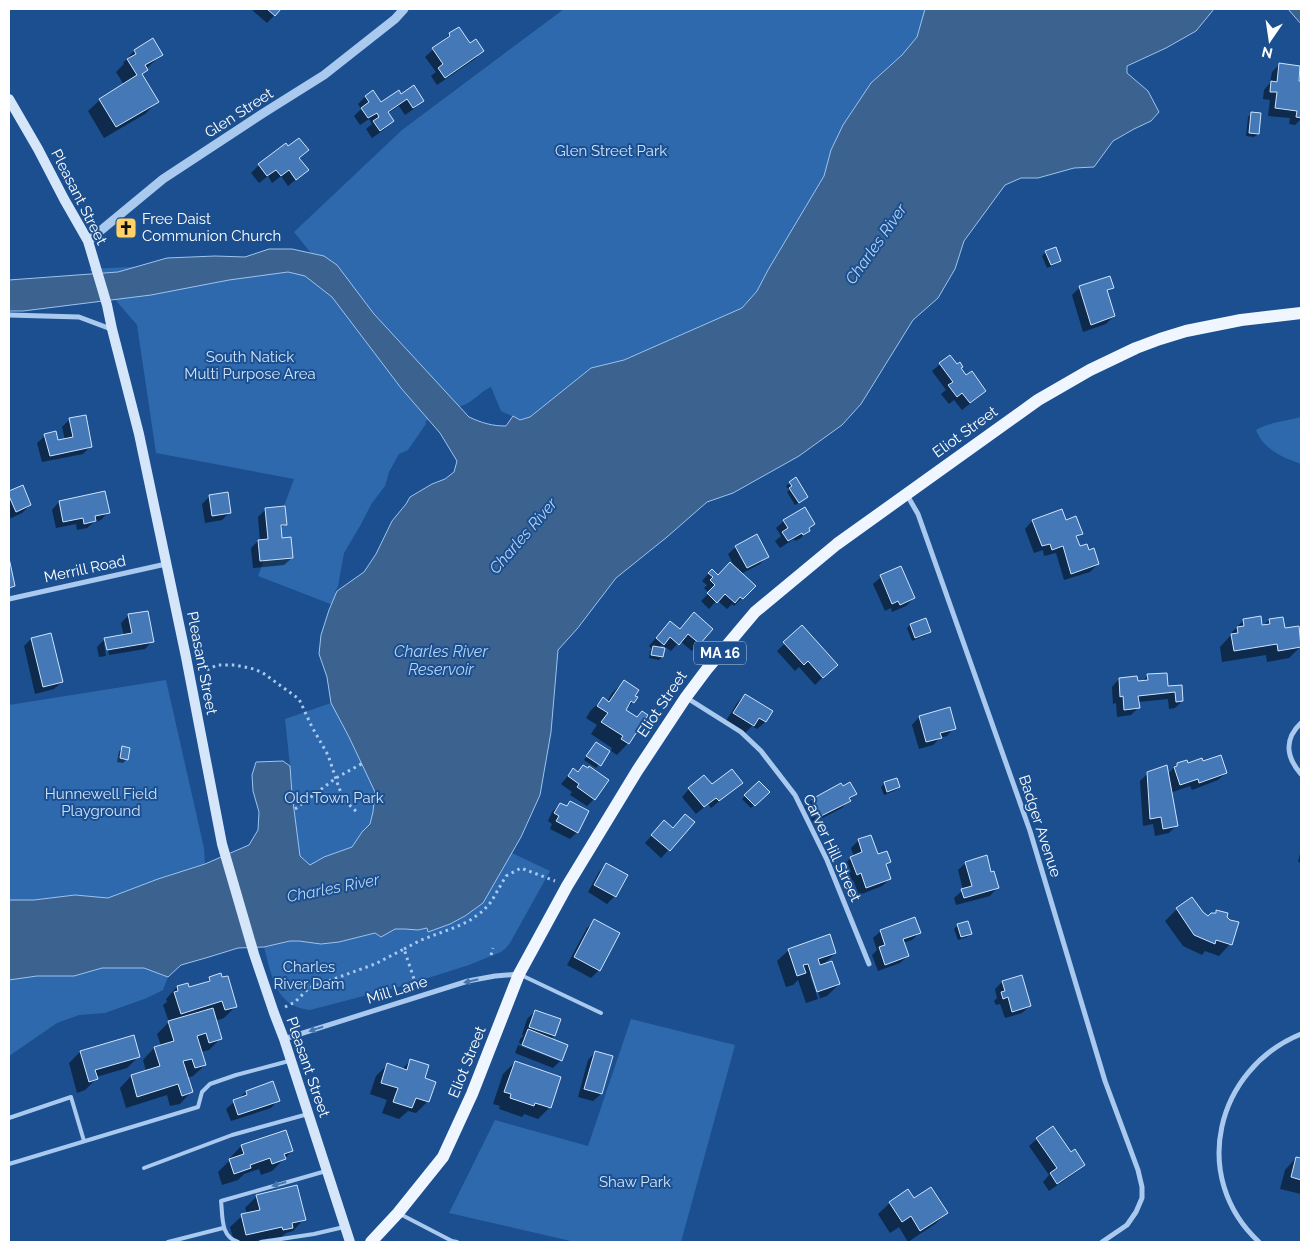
<svg xmlns="http://www.w3.org/2000/svg" width="1310" height="1251" font-family="Raleway,sans-serif">
<style>
.green{fill:#2e69ad}
.water{fill:#3c6290;stroke:#9cc4f0}
.shadow{fill:#0007;fill-rule:evenodd}
.building{fill:#4478b7;stroke:#cfe3fa}
.lines{fill:none;stroke-linecap:round;stroke-linejoin:round}
.path{stroke:#a9c9ee;stroke-width:3;stroke-dasharray:2.5 4;stroke-linecap:butt}
.service{stroke:#a9c9ee;stroke-width:4}
.minor{stroke:#a9c9ee;stroke-width:5}
.tertiary{stroke:#a9c9ee;stroke-width:9}
.secondary{stroke:#d6e6fa;stroke-width:10}
.primary{stroke:#f0f6ff;stroke-width:12}
.oneway{fill:#4674ac}
.labels{text-anchor:middle;dominant-baseline:central;stroke-width:4;stroke-linejoin:round;paint-order:stroke}
.shield{fill:#1b4f8f;stroke:#bbcadd;stroke-width:1}
.shield-label{font-size:14px;font-weight:bold;fill:#fff}
.street-label{font-size:15px;fill:#fff;stroke:#1b4f8f}
.park-label{font-size:15px;fill:#cfe3fa;stroke:#1b4f8f}
.poi-label{font-size:15px;fill:#fff;stroke:#1b4f8f;text-anchor:start}
.water-label{font-size:16px;font-style:italic;fill:#b5d3f5;stroke:#1b4f8f}
</style>
<rect width="100%" height="100%" fill="#1b4f8f"/>
<!-- green -->
<path class="green" d="M564,9H925L917,37L902,55L871,83L843,125L831,150L824,176L768,270L757,291L742,308L624,360L591,368L530,417L520,420L501,411L491,387C480,392 474,401 464,405C450,410 436,412 425,422L426,424L408,450L399,454L389,472L385,486L372,503L360,526L344,553L338,586L335,592L337,594L333,605L258,576L294,479L156,453L137,325L89,269L315,258L294,232L402,130Z
M1301,417V464C1282,457 1264,450 1256,430C1269,422 1286,421 1301,417Z
M166,680L204,848L205,864L158,879L108,898L75,895L34,900H9V705Z
M331,703L349,737L375,792L373,812L370,824L362,832L352,847L324,857L310,866L300,856L292,794L290,766L285,719Z
M512,853L550,871L510,943L506,948L501,952L469,965L406,985L310,1010C302,1009 290,1006 285,999C273,988 268,962 264,947L290,941H299L321,944L339,942L375,933L381,937C385,934 390,930 395,929C405,926 415,931 427,928L428,931L449,924L465,916L483,903Z
M102,968H144L168,977L163,990L147,998L105,1013L79,1015L57,1023L9,1056V980L37,976H74Z
M631,1019L735,1045L681,1242H575L449,1213L495,1120L588,1146Z"/>
<!-- water -->
<path class="water" d="M925,9H1214L1196,31L1166,48L1127,66V73L1148,91L1159,112L1151,121L1134,129L1113,141L1094,167L1074,168L1038,178H1021L1005,185L964,241L955,269L938,298L913,320L861,404L842,425L799,456L733,493L707,502L667,537L616,578L577,629L558,650L551,732L540,795L521,837L483,903L465,916L450,924L428,932L427,928L418,930L405,929H395L381,937L375,933L339,942L321,944L299,941H290L264,947L238,948L209,957L181,965L168,977L144,968H102L74,976H37L9,980V900H34L75,895L108,898L158,879L205,864L249,845L258,830L259,812L253,791L252,775L256,762L283,761L290,766L292,794L300,856L310,865L324,857L352,847L362,832L370,824L373,812L375,792L349,737L331,703L327,677L319,654L321,635L329,610L337,591L364,572L376,554L392,521L406,504L410,497L432,484L445,479L454,472L457,461L440,433L401,388L332,297L305,276L288,272L229,280L151,295L23,311H9V280L118,272L167,258L215,256L245,257L269,249H292L324,256L337,265L374,314L469,417C482,423 492,426 506,426L513,416L520,420L530,417L591,368L624,360L742,308L757,291L768,270L824,176L831,150L843,125L871,83L902,55L917,37Z
M1288,9H1301V24Z"/>
<!-- shadow -->
<path class="shadow" d="M251,9H280L267,23Z
M450,34L482,51L475,59L437,85L431,76L436,72L425,57Z
M153,40L161,55L146,69V70L141,75L157,102L145,114L104,138L88,111L100,100L124,85L116,72L124,64L123,63L134,51Z
M1279,65L1297,82H1301V119L1295,125L1289,124L1290,118L1268,116L1270,100L1263,99L1264,90L1270,83L1272,72Z
M373,92L381,104L401,96L423,100L415,108L405,115L399,106L387,114L392,121L385,129L372,138L366,129L372,124L369,119L360,125L354,116L361,109L358,104L365,97Z
M1252,113L1258,134L1254,137L1246,136L1248,117Z
M286,145L288,148L307,150L298,159L307,170L288,186L281,176L272,183L268,176L259,183L251,173L259,165Z
M1046,252L1060,260L1056,264L1047,268L1042,256Z
M1080,287H1112L1106,293L1114,316L1106,324L1083,332L1072,295Z
M949,357L965,377L984,391L977,398L962,410L954,400L949,404L941,394L946,390L932,371Z
M70,419L91,446L83,454L42,462L37,443L45,436L57,442L65,440L62,427Z
M796,479L803,500L795,505L787,492L789,490L786,486Z
M22,487L30,505L22,513L9,519V493Z
M210,496L229,513L222,520L205,523L202,504Z
M59,502L108,512L101,520L94,522L87,528L77,530L76,524L56,528L52,510Z
M266,509L285,524L280,530L281,540L292,558L284,565L253,568L251,548L258,541H260L258,517Z
M1061,510L1066,522L1081,533L1076,538L1080,548L1098,564L1090,572L1064,580L1056,553L1044,556L1043,550L1034,553L1025,529L1032,521Z
M784,521L814,524L801,538L795,541L794,539L780,548L775,541L781,536L776,528Z
M736,547L767,556L760,564L741,574L754,586L734,606L732,604L727,609L717,600L709,609L701,601L709,593L704,588L707,585L702,581L712,570L718,576L735,568L728,554Z
M881,577L914,598L906,606L892,612L891,608L885,611L873,584Z
M129,615L152,641L145,649L109,655L107,643H104L106,656L99,657L97,647L105,639L124,636L121,623Z
M925,619L930,632L926,635L912,641L907,628L910,625Z
M1244,620L1261,627L1263,626L1269,620L1284,630L1301,646L1289,658L1267,662L1266,655L1222,662L1220,647L1232,634V632Z
M670,622L679,630L686,622L711,629L692,651L680,641L671,651L662,645L659,648L662,657L659,660L649,658L650,651L652,649L649,646Z
M802,627L836,664L815,685L799,667L795,671L777,651Z
M31,639L62,682L54,689L35,694L24,646Z
M1148,675L1167,688L1181,686L1182,701L1175,708L1169,709L1168,699L1138,702V708L1131,715L1117,717L1116,703L1113,704L1112,687L1119,679L1136,682H1142Z
M624,682L633,696L636,698L625,711L628,743L617,755L611,751L612,748L591,734L597,725L586,718L591,710L603,699L607,702L612,693Z
M745,695L771,712L765,722L757,729L752,726L745,733L726,721L737,703Z
M949,709L954,728L947,736L940,738L933,745L919,749L912,725L919,717Z
M593,747L609,752L596,768L584,760Z
M123,748L127,759L123,763L117,762L119,751Z
M1202,763L1226,773L1218,780L1192,790L1190,786L1170,793L1177,825L1169,833L1155,836L1153,824L1143,826L1140,781L1148,773L1167,775L1177,764Z
M583,766L594,799L587,806L570,795L572,792L561,784L573,770L577,772Z
M759,783L768,792L751,808L742,799Z
M885,783L899,787L896,790L884,795L881,787Z
M711,786L733,790L711,808L708,804L696,814L682,797L689,789Z
M855,794L842,808L813,823L805,807L812,800Z
M570,802L577,832L570,839L550,829L552,824L548,821L552,812L560,804L565,807Z
M693,823L661,858L645,843L657,830L672,829Z
M859,840L877,856L890,862L886,866L890,879L882,886L859,895L853,880L849,881L843,865L851,858L854,857L851,848Z
M1301,849V863L1298,862Z
M966,863L990,873L997,888L990,896L956,905L954,898L963,890L958,870Z
M606,865L615,896L607,904L588,892L599,872Z
M1177,909L1202,913L1208,918L1217,912L1230,944L1219,956L1205,951L1202,955L1183,946L1165,921Z
M595,921L599,970L591,978L567,965L587,928Z
M958,925L971,933L967,937L958,940L954,929Z
M881,931L919,933L912,940L903,943L908,956L900,963L878,971L872,955L877,950L873,938Z
M789,950L835,953L822,966L839,984L827,996L806,1003L798,980L793,985L786,987L777,961ZM810,975H813L820,998L818,999Z
M1021,976L1030,1006L1022,1013L1005,1018L1000,1004L996,1005L994,1001L997,998L995,989L1002,982Z
M210,978L236,1006L224,1018L215,1021L221,1038L209,1050L201,1052L205,1065L193,1076L187,1078L191,1092L180,1104L170,1106L167,1095L126,1108L120,1088L131,1076L146,1071L143,1060L154,1048L161,1046L157,1034L169,1022L163,1005L167,1002L166,999L177,987L189,989L204,984Z
M535,1011L554,1036L550,1040L561,1060L553,1068L515,1053L518,1045L559,1061V1059L519,1043L520,1039L524,1035H522L527,1019Z
M80,1052L138,1057L127,1068L96,1077V1079L85,1090L77,1093L69,1063Z
M595,1052L601,1094L593,1101L578,1097L588,1060Z
M411,1060L423,1079L434,1083L427,1102L416,1113L408,1111L399,1119L382,1113L387,1100L370,1094L376,1076L388,1064L402,1069Z
M515,1062L550,1107L538,1119L524,1114L522,1117L499,1109L500,1106L493,1104L503,1074Z
M246,1092L278,1100L271,1108L231,1121L226,1109Z
M285,1131L292,1151L272,1171L261,1175L259,1169L244,1174L238,1180L222,1185L218,1172L230,1160V1158L241,1146Z
M1037,1139L1071,1154L1083,1165L1076,1172L1049,1191L1043,1182L1049,1175L1029,1146Z
M1296,1158L1301,1159V1194L1280,1189L1285,1170Z
M908,1191L914,1200L947,1213L935,1224L908,1242L899,1227L890,1233L878,1214L890,1203Z
M257,1196L304,1219L293,1231L286,1233L279,1239L271,1241L270,1238L252,1242H234L230,1227L242,1216L247,1214L245,1208Z"/>
<!-- building -->
<path class="building" d="M267,9H281L275,16Z
M459,27L470,43L476,39L484,51L445,78L438,68L443,64L432,48L450,36L449,33Z
M153,38L163,55L145,65L148,70L142,74L159,102L116,127L99,99L137,75L127,59L136,54L134,50Z
M1279,63L1300,66L1299,81H1301V118L1296,117L1297,111L1275,108L1277,92H1270L1271,81L1277,82Z
M414,85L424,101L413,108L407,99L388,112L394,121L380,131L373,121L379,117L377,113L368,118L361,108L369,102L365,96L373,90L381,102L399,90L401,94Z
M1251,112L1261,113L1259,134L1249,133Z
M299,138L309,150L299,158L309,170L296,180L289,170L281,176L276,170L267,176L258,164L286,143L288,146Z
M1056,247L1061,261L1051,265L1045,251Z
M1110,276L1114,288L1107,290L1115,316L1091,325L1079,286Z
M950,355L957,364L960,362L963,367L961,368L966,375L972,371L986,391L970,403L962,393L957,397L948,385L953,382L939,363Z
M86,415L92,447L50,456L44,434L56,431L58,440L73,437L69,418Z
M796,477L808,497L799,503L789,488L792,486L789,482Z
M23,485L31,505L16,512L9,496V491Z
M105,491L110,513L95,516L96,521L84,524L83,518L63,522L59,501Z
M228,492L231,513L212,516L209,495Z
M285,506L287,525H281L282,538L291,537L293,558L260,561L258,540L268,539L265,508Z
M805,507L815,524L809,528L810,531L803,535L802,533L788,541L782,532L788,528L783,520Z
M1062,509L1066,520L1076,516L1083,534L1076,536L1080,546L1087,544L1089,550L1094,548L1099,564L1071,574L1063,546L1052,550L1050,544L1042,546L1032,520Z
M757,534L769,557L747,568L735,546Z
M9,558L15,586L9,588Z
M730,562L756,586L743,599L740,597L735,603L725,594L717,603L707,593L715,585L710,580L713,577L708,573L712,569L718,575Z
M901,566L915,598L900,605L898,601L892,604L880,575Z
M148,611L154,642L107,650L104,638L132,633L128,614Z
M694,612L713,629L700,644L688,634L679,645L670,637L664,645L656,638L670,621L680,629Z
M1261,616L1262,625L1270,624L1269,619L1283,617L1285,628L1299,626L1301,647L1278,651L1277,644L1234,651L1231,634L1238,633L1237,627L1244,626L1243,619Z
M926,618L931,632L915,638L910,624Z
M802,625L838,665L823,678L808,661L804,665L783,642Z
M51,633L63,682L43,687L31,638Z
M653,646L665,648L663,657L651,655Z
M1167,673L1168,686L1182,685L1183,701L1176,702L1175,692L1138,696L1140,708L1124,710L1123,696L1120,697L1119,678L1137,676L1138,681L1148,680L1147,674Z
M624,680L639,690L635,696L638,697L634,703L631,701L626,710L637,717L642,711L648,715L629,744L621,739L623,736L601,722L608,713L597,706L603,697L609,702Z
M745,694L773,711L766,722L759,718L754,726L733,713Z
M950,707L956,729L940,733L942,738L926,742L919,716Z
M596,742L610,751L601,766L586,756Z
M122,746L130,748L128,760L120,758Z
M1221,755L1227,773L1199,783L1198,779L1180,785L1174,767L1177,766V763L1187,760L1188,763L1202,758L1203,761Z
M583,765L588,768L589,766L609,780L595,800L577,787L579,784L568,776L573,768L578,772Z
M1167,765L1178,826L1163,829L1161,817L1150,819L1147,772Z
M732,769L743,783L719,801L716,798L704,807L688,788L704,775L712,784Z
M897,778L900,787L887,792L884,782Z
M759,781L770,792L755,806L744,795Z
M850,782L857,794L849,798L851,801L821,816L812,799L841,783L843,786Z
M570,801L589,811L578,833L556,821L559,816L554,813L560,803L567,806Z
M685,814L695,822L670,851L651,835L664,820L673,828Z
M871,835L878,854L887,851L891,862L886,864L891,879L866,888L861,873L857,875L850,857L862,852L858,839Z
M987,855L991,872L994,871L999,888L964,898L961,889L972,886L965,862Z
M606,863L628,875L616,897L594,885Z
M1192,897L1203,912L1208,916L1211,913H1216V910L1228,913L1227,917L1230,920L1239,922L1232,945L1216,940L1215,944L1194,935L1176,908Z
M915,917L921,933L903,939L909,956L885,965L879,947L885,945L880,930Z
M594,919L620,933L600,971L574,957Z
M968,921L972,934L961,937L957,924Z
M830,934L836,953L818,959L820,965L832,961L840,984L817,992L808,964L803,965L806,973L797,976L788,949Z
M221,973L222,977L228,976L237,1007L225,1010L222,1001L181,1014L174,992L178,991L177,986L188,983L189,987L210,981L209,977Z
M1022,975L1031,1006L1012,1012L1008,997L1003,999L1001,992L1005,991L1002,981Z
M213,1008L222,1039L209,1043L206,1033L197,1036L206,1065L195,1068L192,1059L183,1061L193,1092L182,1096L178,1084L137,1097L131,1075L160,1066L154,1047L174,1041L168,1021Z
M535,1010L561,1019L555,1036L529,1027Z
M528,1029L568,1045L562,1061L522,1045Z
M134,1035L140,1057L95,1070L98,1079L89,1082L80,1051Z
M595,1051L613,1056L602,1094L584,1089Z
M410,1059L429,1065L425,1078L436,1082L429,1102L416,1098L412,1108L393,1102L398,1088L381,1083L387,1063L407,1070Z
M515,1061L561,1077L551,1108L535,1103L534,1106L510,1098L511,1094L504,1092Z
M273,1081L280,1101L238,1115L233,1100L247,1095L246,1091Z
M1053,1126L1071,1152L1075,1149L1085,1165L1057,1184L1050,1173L1057,1168L1036,1138Z
M286,1130L293,1151L284,1154L286,1159L272,1164L270,1158L250,1165L251,1168L234,1174L229,1159L244,1154L241,1145Z
M1296,1157L1301,1158V1180L1291,1177Z
M297,1185L306,1220L292,1223L293,1228L283,1230L282,1227L246,1235L241,1214L260,1210L256,1195Z
M931,1187L948,1213L920,1231L911,1216L902,1222L889,1202L908,1189L914,1198Z"/>
<g class="lines">
<!-- path -->
<path class="path" d="M207,670L217,665H235L254,669L263,673L299,699L312,727L328,755L339,788L345,801L358,813
M295,809L336,778L363,763
M404,949L421,940L456,927L469,921L483,911L491,902L506,876L521,868L555,881
M491,955L493,948
M285,1007L295,1002L309,988L375,964L404,949L417,988"/>
<!-- service -->
<path class="service" d="M521,975L601,1013
M9,1118L71,1097L84,1141
M9,1164L198,1107L202,1092L210,1084L236,1075L289,1061
M144,1168L232,1135L308,1114
M400,1214L452,1241L457,1242
M168,1242L223,1228
M238,1242C220,1236 223,1217 221,1201L326,1171
M261,1242L314,1234L344,1227"/>
<!-- minor -->
<path class="minor" d="M9,315L79,317L111,329
M907,495L918,514L1030,831L1105,1081L1138,1170L1142,1187V1198L1136,1212L1127,1225L1102,1242
M9,599L166,564
M687,698L741,732L761,751L795,795L827,860L869,964
M1301,723C1284,739 1286,757 1301,774
M284,1039L468,981L495,976L519,974
M1259,1242C1189,1177 1216,1069 1301,1034"/>
<!-- tertiary -->
<path class="tertiary" d="M88,241L163,179L265,112L324,75L395,19L404,9"/>
<!-- secondary -->
<path class="secondary" d="M9,99L38,149L64,199L88,241L107,305L112,329L139,434L186,657L222,844L254,954L274,1013L284,1039L350,1242"/>
<!-- primary -->
<path class="primary" d="M371,1242L398,1213L443,1157L472,1094L519,974L567,886L637,771L686,697L707,669L755,612L837,544L1038,400L1090,370L1136,348L1160,339L1186,331L1241,320L1301,313"/>
</g>
<!-- one-way arrows -->
<defs><path id="oneway-solid" d="M-6-.8H1V-3.2L6.5 0L1 3.2V.8H-6Z" transform="scale(1.25)"/></defs>
<g class="oneway">
<use href="#oneway-solid" transform="translate(471 981) rotate(167)"/>
<use href="#oneway-solid" transform="translate(316 1029) rotate(162)"/>
<use href="#oneway-solid" transform="translate(279 1184) rotate(164)"/>
</g>
<!-- icons -->
<defs>
<g id="church-square" transform="scale(1.125)"><rect x="-9" y="-9" width="18" height="18" rx="4" fill="#ffd166" stroke="#1b4f8f"/><path d="M-1.2-6h2.4v3.5h3.3v2.4h-3.3V6h-2.4V-.1h-3.3v-2.4h3.3Z" fill="#111"/></g>
</defs>
<g fill-rule="evenodd">
<use href="#church-square" x="126" y="228"/>
</g>
<g class="labels">
<!-- shield labels -->
<rect class="shield" x="694" y="641.5" width="52" height="23" rx="4"/>
<g class="shield-label">
<text x="720" y="653">MA 16</text>
</g>
<!-- street labels -->
<g class="street-label">
<text transform="translate(239 113) rotate(-33)">Glen Street</text>
<text transform="translate(79 197) rotate(63)">Pleasant Street</text>
<text transform="translate(965 432) rotate(-36)">Eliot Street</text>
<text transform="translate(85 569) rotate(-12)">Merrill Road</text>
<text transform="translate(202 663) rotate(79)">Pleasant Street</text>
<text transform="translate(662 704) rotate(-56)">Eliot Street</text>
<text transform="translate(1040 826) rotate(72)">Badger Avenue</text>
<text transform="translate(832 848) rotate(65)">Carver Hill Street</text>
<text transform="translate(397 990) rotate(-17)">Mill Lane</text>
<text transform="translate(467 1062) rotate(-68)">Eliot Street</text>
<text transform="translate(308 1067) rotate(71)">Pleasant Street</text>
</g>
<!-- park labels -->
<g class="park-label">
<text x="611" y="151">Glen Street Park</text>
<text x="250" y="357">South Natick<tspan x="250" dy="17">Multi Purpose Area</tspan></text>
<text x="101" y="794">Hunnewell Field<tspan x="101" dy="17">Playground</tspan></text>
<text x="334" y="798">Old Town Park</text>
<text x="309" y="967">Charles<tspan x="309" dy="17">River Dam</tspan></text>
<text x="635" y="1182">Shaw Park</text>
</g>
<!-- poi labels -->
<g class="poi-label">
<text x="142" y="219">Free Daist<tspan x="142" dy="17">Communion Church</tspan></text>
</g>
<!-- water labels -->
<g class="water-label">
<text transform="translate(876 244) rotate(-55)">Charles River</text>
<text transform="translate(523 536) rotate(-49)">Charles River</text>
<text x="441" y="651">Charles River<tspan x="441" dy="18">Reservoir</tspan></text>
<text transform="translate(333 888) rotate(-11)">Charles River</text>
</g>
</g>
<!-- border -->
<rect width="1310" height="1251" fill="none" stroke="#ffffff" stroke-width="20"/>
<!-- north arrow -->
<g transform="translate(1270 40) rotate(193)" stroke="#1b4f8f" stroke-width="4" paint-order="stroke">
<path d="M0-4L9 19L0 12L-9 19Z" fill="#ffffff"/>
<text y="-8" font-size="14" font-weight="bold" text-anchor="middle" fill="#ffffff">N</text>
</g>
</svg>
